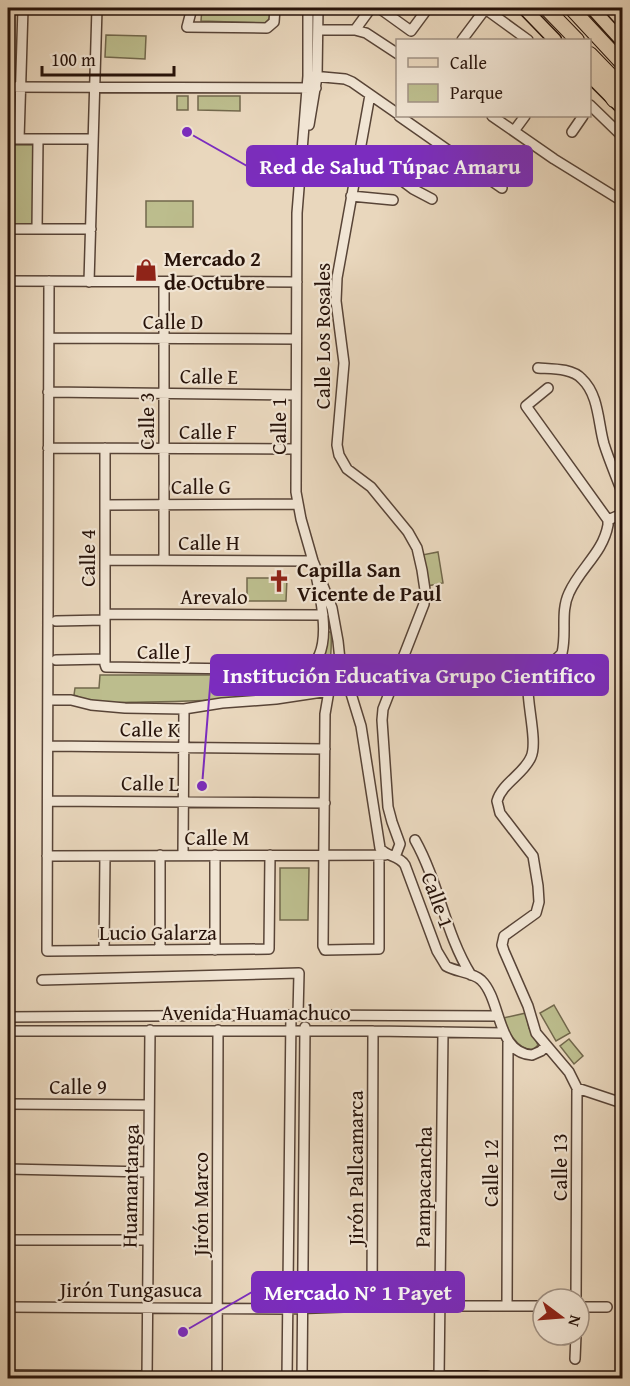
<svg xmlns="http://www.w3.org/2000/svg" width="630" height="1386" font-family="'Gentium Book Plus',serif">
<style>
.green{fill:#bcbd8d;stroke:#72684c;stroke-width:1.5}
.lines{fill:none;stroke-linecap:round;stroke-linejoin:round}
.minor-casing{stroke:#584437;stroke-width:12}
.major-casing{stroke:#27130a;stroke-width:15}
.highway-casing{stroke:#27130a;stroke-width:16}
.minor{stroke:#f1e5d4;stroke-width:9}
.major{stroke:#e9d7bd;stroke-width:12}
.highway{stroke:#e9d7bd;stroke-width:14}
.labels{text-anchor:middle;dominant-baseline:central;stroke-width:4.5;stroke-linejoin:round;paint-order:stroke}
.poi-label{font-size:21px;font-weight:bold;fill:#27130a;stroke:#f1e5d4;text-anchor:start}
.street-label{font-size:21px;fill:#27130a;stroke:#f1e5d4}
.leader{fill:none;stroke:#7b2cbf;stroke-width:2}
.callout-dot{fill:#7b2cbf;stroke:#f1e5d4;stroke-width:2}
.callout{fill:#7b2cbf;stroke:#7b2cbf;stroke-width:2}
.callout-label{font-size:22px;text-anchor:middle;font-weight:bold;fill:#fff}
</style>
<rect width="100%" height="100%" fill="#e9d7bd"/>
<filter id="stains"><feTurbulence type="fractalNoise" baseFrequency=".00333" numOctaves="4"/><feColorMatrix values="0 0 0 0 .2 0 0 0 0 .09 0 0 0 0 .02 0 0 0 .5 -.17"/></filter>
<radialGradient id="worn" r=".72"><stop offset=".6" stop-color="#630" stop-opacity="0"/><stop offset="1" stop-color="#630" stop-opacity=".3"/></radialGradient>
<!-- green -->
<path class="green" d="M202,8H270V18L265,23L201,21Z
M106,35L146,36L145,59L105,57Z
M177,96H188V110H177Z
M198,96H240V111L198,110Z
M8,145H35L34,225H8Z
M146,201H193V227H146Z
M438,552L443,583L427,586L422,555Z
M247,578H287L286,601H247Z
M328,632H331C332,652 331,673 317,689C261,698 204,702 147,702C122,702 97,706 74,695L75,688H99L100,675H305C323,670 326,648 328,632Z
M280,868H309L308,920H280Z
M554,1005L570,1033L556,1041L540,1013Z
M526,1013L529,1028L538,1045L533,1050C516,1049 509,1032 503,1018Z
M569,1039L583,1056L574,1064L560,1046Z"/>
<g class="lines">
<!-- minor casing -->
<g class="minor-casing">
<path id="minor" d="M192,8L187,27L267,28L274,22L275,8
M308,8V76L297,213L296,492L301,519L313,561L332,608L338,641L340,660L329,691L325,714L323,946L325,950L379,949V855
M379,8L411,31L428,8
M484,8L528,40
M318,30H355L366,33L398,54
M355,30L371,8
M462,40L486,8
M312,76L345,79L352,82L398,114
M8,87L316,88
M370,95L337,278L336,301L344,363L337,445L339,455L347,469L371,487L408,532L417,548L422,570L425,590L424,604L383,709L382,720L388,807L392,822L400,844L395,857
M590,105L622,136
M399,116L502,188
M492,116L554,159L622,201
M309,125L317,77L318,8
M514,131L525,116
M572,132L583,116
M8,139H93
M19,139L23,8
M360,149L413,189L432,199
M351,196L393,200
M8,229H91
M37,229L38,139
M8,281L297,282
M49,281L47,951L269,949L270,855
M89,282L97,8
M49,338L296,339
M538,368C552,369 572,368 582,379C599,395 598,423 604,444C609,460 616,476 622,492
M548,388L526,406L608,520V525C603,553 580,568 569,593C560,612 567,633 562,653C553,665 536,668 528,682C526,701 538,742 531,757C524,774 502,783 497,801L500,813L533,856L538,886L539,902L536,913L504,936L502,945L504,951L528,1006L536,1033L569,1072L577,1088L576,1299
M48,392L296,395
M48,448L296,449
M105,448V664L106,667L305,670C338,655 318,588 313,561L105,560
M105,505L297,504
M608,520L622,514
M164,560V282
M105,614L323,615
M56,621L105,620
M56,660L105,659
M341,661L361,726L380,848C386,857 399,855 405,865L437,951L446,966C456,972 472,972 481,980C502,1000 496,1053 532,1055L541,1051L546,1046
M48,700H71L91,705L125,708L184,709L222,703L276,699L329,691
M48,746L325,749
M48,801L325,803
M415,840C439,883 445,933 471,975
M183,855L184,709
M215,855V950
M47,856L385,855
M104,950L105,856
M160,950V855
M42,980L299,973L298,1015
M8,1017L291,1015L498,1016
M8,1031H373L504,1033
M577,1088L622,1103
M8,1104L149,1105
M8,1169L148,1172
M8,1240H147
M372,1306L373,1031
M507,1306L508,1040
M8,1307L287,1309L372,1306H543
M579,1307H607
M575,1359L576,1335
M8,1375L147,1376
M302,1376H487L488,1378
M147,1378L150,1030
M217,1378L218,1030
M287,1378L291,1015
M302,1378L305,1027
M439,1378L443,1032"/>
</g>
<!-- major casing -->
<g class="major-casing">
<path id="major" d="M524,8L555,40
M592,8L622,41
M590,76L622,108"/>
</g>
<!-- highway casing -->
<g class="highway-casing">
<path id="highway" d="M546,8L577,40
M571,8L622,63
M590,54L622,87
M590,64L614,100"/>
</g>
<!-- minor -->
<use href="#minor" class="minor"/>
<!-- major -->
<use href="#major" class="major"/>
<!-- highway -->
<use href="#highway" class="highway"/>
</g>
<!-- icons -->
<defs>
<g id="shop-bare" transform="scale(1.8)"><path d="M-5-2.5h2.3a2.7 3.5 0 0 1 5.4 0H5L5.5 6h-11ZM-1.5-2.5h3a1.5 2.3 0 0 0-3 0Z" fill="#8f2418" stroke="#f1e5d4" stroke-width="2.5" paint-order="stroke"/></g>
<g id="church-bare" transform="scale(1.8)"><path d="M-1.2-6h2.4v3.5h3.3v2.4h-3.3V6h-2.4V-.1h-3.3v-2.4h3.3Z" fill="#8f2418" stroke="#f1e5d4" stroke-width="2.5" paint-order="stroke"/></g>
</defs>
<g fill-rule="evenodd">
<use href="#shop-bare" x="146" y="270"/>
<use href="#church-bare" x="279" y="581"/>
</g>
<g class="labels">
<!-- poi labels -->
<g class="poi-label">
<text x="164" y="258">Mercado 2<tspan x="164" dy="24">de Octubre</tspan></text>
<text x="297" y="569">Capilla San<tspan x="297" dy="24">Vicente de Paul</tspan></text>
</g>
<!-- street labels -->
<g class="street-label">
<text x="173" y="321">Calle D</text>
<text transform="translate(322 336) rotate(-90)">Calle Los Rosales</text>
<text transform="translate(209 376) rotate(1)">Calle E</text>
<text transform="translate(146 421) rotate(-90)">Calle 3</text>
<text transform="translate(278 426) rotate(-90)">Calle 1</text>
<text x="208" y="431">Calle F</text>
<text x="201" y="486">Calle G</text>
<text x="209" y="542">Calle H</text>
<text transform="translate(87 558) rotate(-90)">Calle 4</text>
<text x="214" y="596">Arevalo</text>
<text x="164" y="651">Calle J</text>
<text transform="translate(150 729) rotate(1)">Calle K</text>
<text transform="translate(150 783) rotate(1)">Calle L</text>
<text x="217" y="837">Calle M</text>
<text transform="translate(438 900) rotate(70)">Calle 1</text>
<text x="158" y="932">Lucio Galarza</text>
<text x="256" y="1012">Avenida Huamachuco</text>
<text x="78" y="1086">Calle 9</text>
<text transform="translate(559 1167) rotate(-90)">Calle 13</text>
<text transform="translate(355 1168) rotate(-90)">Jirón Pallcamarca</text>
<text transform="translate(490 1173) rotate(-90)">Calle 12</text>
<text transform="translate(130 1186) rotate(-89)">Huamantanga</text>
<text transform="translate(423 1187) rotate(-89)">Pampacancha</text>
<text transform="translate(200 1204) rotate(-90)">Jirón Marco</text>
<text x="131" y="1289">Jirón Tungasuca</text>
</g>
</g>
<!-- callouts -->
<path class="leader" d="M187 132L247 166M202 786L211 675M183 1332L252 1292"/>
<g class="callout-dot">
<circle cx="187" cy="132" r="6"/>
<circle cx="202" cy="786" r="6"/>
<circle cx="183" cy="1332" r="6"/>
</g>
<g class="callout">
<rect x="247" y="146" width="285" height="40" rx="6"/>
<rect x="211" y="655" width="397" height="40" rx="6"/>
<rect x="252" y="1272" width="212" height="40" rx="6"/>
</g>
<g class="callout-label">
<text x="390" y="174">Red de Salud Túpac Amaru</text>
<text x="409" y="683">Institución Educativa Grupo Cientifico</text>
<text x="358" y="1300">Mercado N° 1 Payet</text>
</g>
<!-- margin -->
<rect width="630" height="1386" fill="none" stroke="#e9d7bd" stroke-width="30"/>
<rect x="9" y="9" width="612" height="1368" fill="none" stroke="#27130a" stroke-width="3"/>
<rect x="15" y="15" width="600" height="1356" fill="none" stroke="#27130a" stroke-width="1.5"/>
<!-- legend -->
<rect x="396" y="39" width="195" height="78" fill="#f1e5d4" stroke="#a09183" stroke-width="1.5"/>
<rect x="408" y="58" width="30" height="9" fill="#e9d7bd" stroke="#a09183" stroke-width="1.5"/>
<text x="450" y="69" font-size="18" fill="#27130a">Calle</text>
<rect x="408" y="84" width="30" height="18" fill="#bcbd8d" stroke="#a09183" stroke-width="1.5"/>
<text x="450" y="99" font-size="18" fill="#27130a">Parque</text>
<!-- north arrow -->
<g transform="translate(561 1317) rotate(106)"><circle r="28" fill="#f1e5d4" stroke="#a09183" stroke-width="1.5"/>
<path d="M0-4.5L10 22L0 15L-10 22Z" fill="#8f2418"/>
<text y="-9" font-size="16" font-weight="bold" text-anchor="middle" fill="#27130a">N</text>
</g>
<!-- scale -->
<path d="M42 66v9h132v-9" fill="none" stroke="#27130a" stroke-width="3"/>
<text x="51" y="66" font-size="18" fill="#27130a" stroke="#f1e5d4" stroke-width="4.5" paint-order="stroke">100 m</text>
<rect width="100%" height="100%" filter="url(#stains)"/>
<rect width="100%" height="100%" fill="url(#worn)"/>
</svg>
